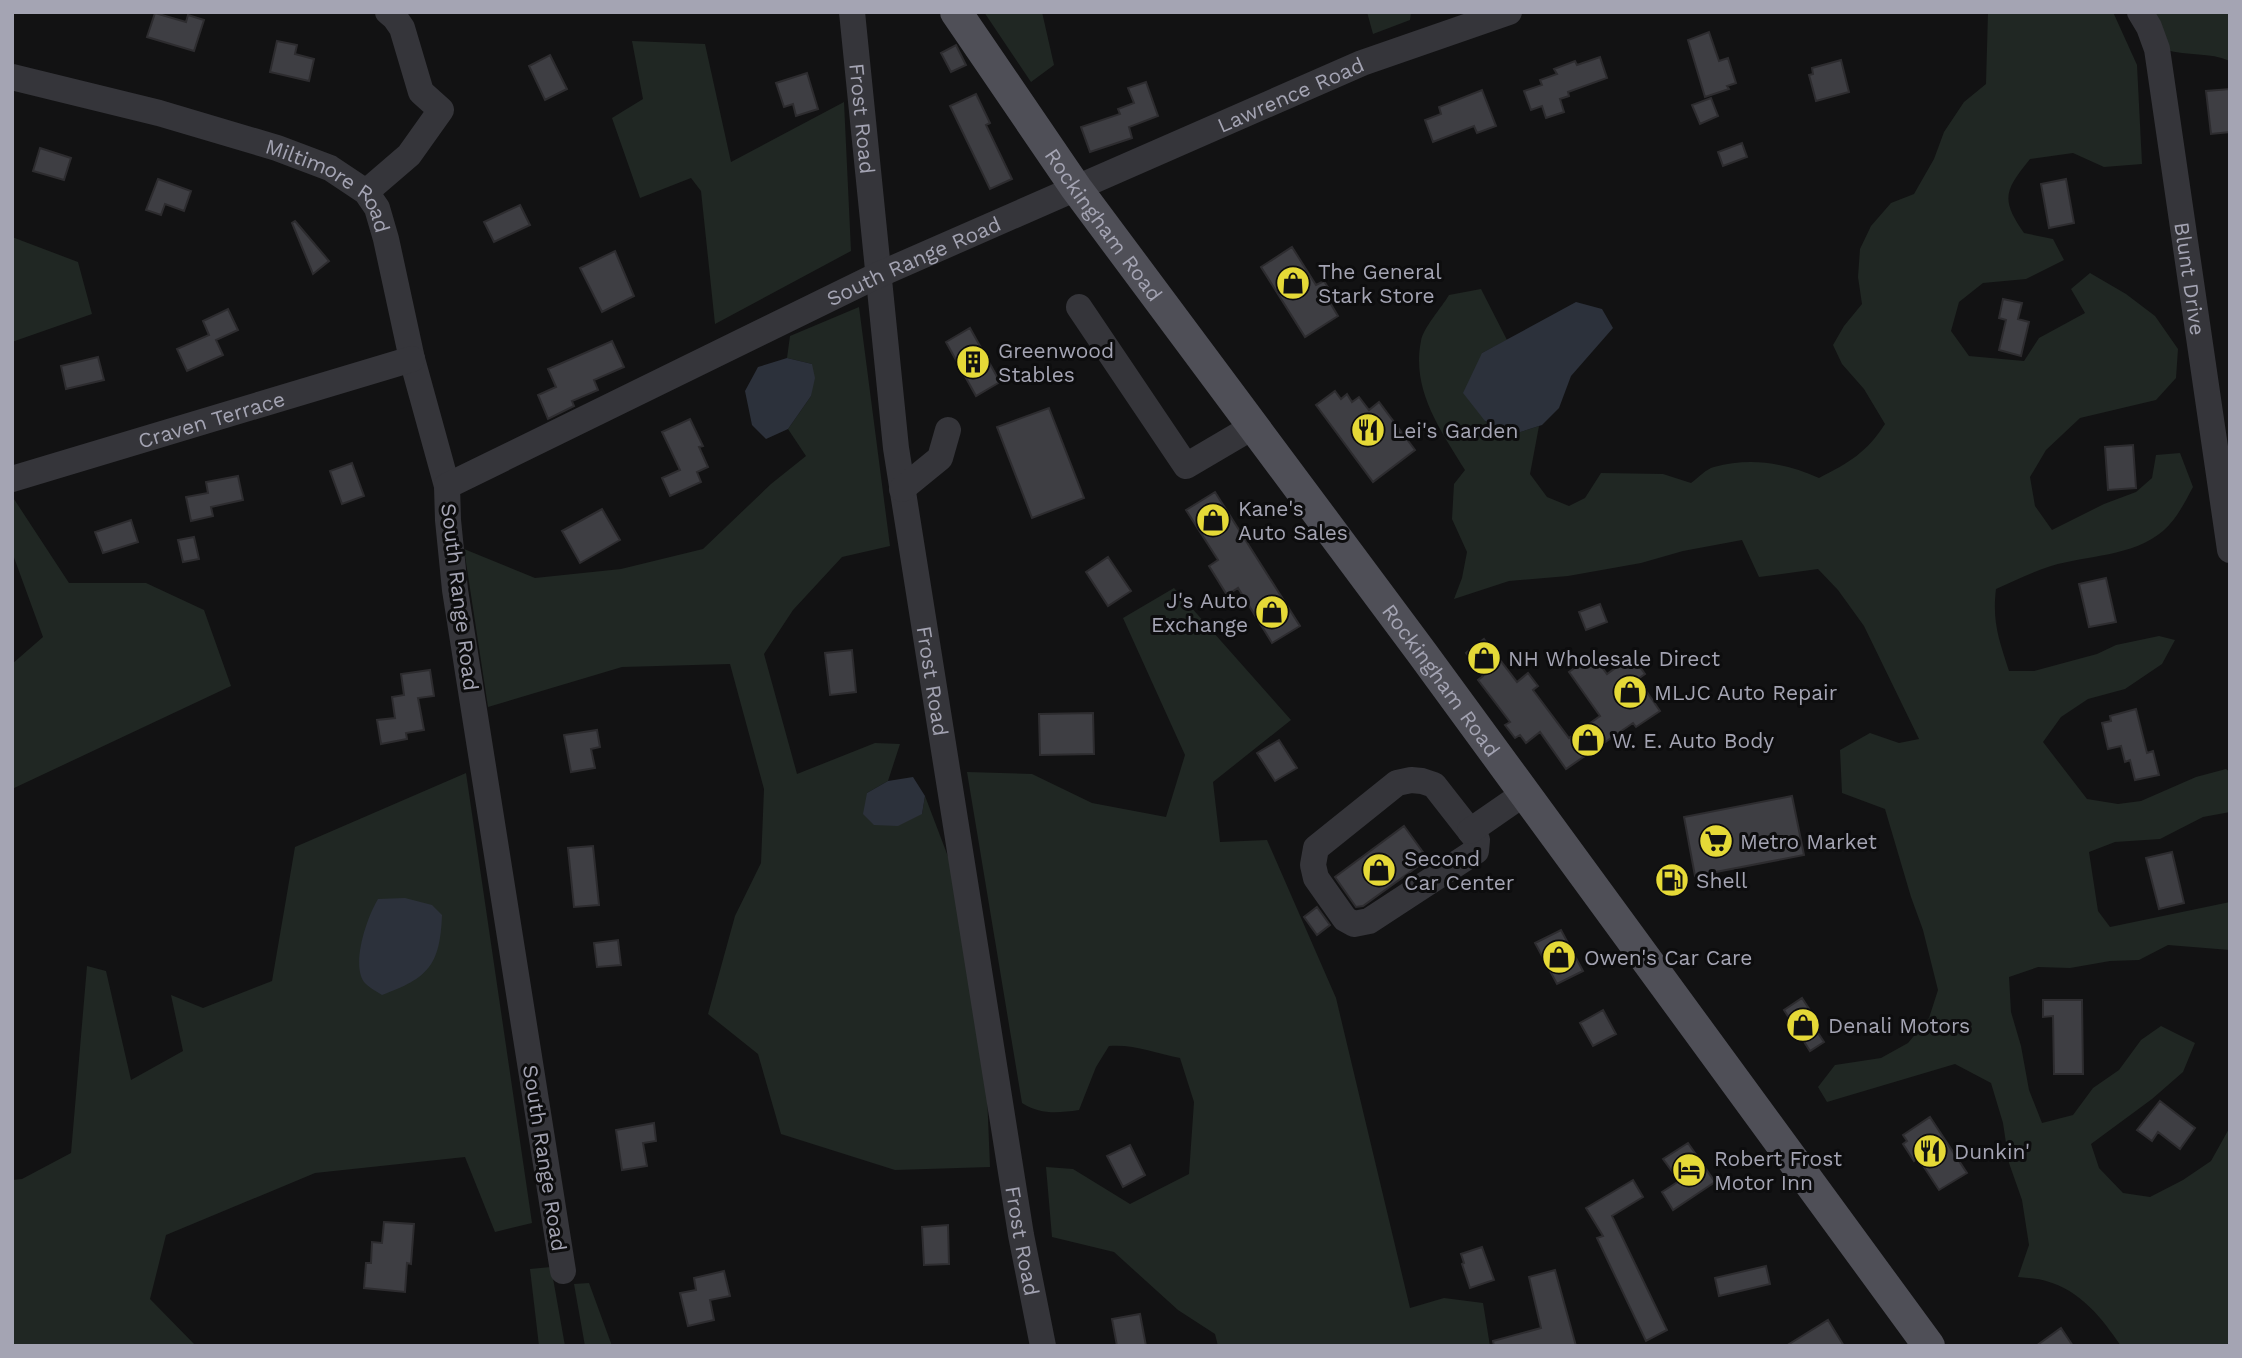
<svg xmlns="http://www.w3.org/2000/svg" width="2242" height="1358" font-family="'Work Sans',sans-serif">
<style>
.green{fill:#202723}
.water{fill:#2c313b}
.building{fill:#3e3e43;stroke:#2d2c2f;stroke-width:2}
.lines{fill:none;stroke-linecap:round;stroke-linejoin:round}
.minor{stroke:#35353a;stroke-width:26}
.major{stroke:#4f4f57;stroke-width:32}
.labels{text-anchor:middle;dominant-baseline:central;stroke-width:6;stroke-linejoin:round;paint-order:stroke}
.street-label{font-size:21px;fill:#a4a4b3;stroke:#0d0d0e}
.poi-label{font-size:21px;fill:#a4a4b3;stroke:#0d0d0e;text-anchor:start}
</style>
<rect width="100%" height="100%" fill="#121213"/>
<!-- green -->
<path class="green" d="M984,12H1042L1054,65L1031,82Z
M1367,12H1411L1410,20L1373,34Z
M1988,12H2113L2137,65L2142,164L2104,167L2073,153L2030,159C2005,190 2000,199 2024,233L2053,239L2064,260L2026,279L1983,283L1959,302L1951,331L1969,356L2024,361L2039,338L2085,313L2071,289L2090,273L2126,294L2155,316L2178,349L2176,378L2156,400L2080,418L2046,450L2030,477L2035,506L2052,530L2104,504L2136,492L2152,478L2156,455L2180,453L2193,487C2185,502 2176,520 2163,531C2132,557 2087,555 2051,566C2032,572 2014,581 1996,589C1992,622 1999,640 2009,671H2034L2097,654L2116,645L2159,636L2175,640L2162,664L2125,689L2088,699L2061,717L2043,742L2087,799L2118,804L2141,801L2196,777L2226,769L2230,772V812L2203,817L2160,839L2115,842L2089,852L2098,911L2110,927L2230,902V950L2168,945L2139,960L2110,961L2070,968L2038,967L2009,977L2011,1012L2021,1046L2029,1090L2042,1123L2073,1115L2093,1088L2119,1070L2141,1040L2161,1026L2195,1043L2183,1072L2152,1099L2091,1144L2099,1168L2123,1193L2150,1197L2183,1180L2211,1161L2230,1127V1346H2121C2102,1318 2080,1290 2046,1281C2037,1278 2027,1278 2018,1277L2029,1245L2022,1200L2009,1163L2003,1123L1991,1083L1955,1064L1827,1102L1818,1087L1835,1065L1881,1058L1908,1043L1929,1018L1938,990L1923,930L1911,897L1885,809L1842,793L1840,750L1870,733L1899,743L1919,739L1864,626L1838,590L1818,569L1759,577L1742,540L1683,551L1641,563L1568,576L1509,581L1454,599L1462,578L1467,552L1452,519L1454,484L1465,470C1441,431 1411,390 1421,341C1423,328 1442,307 1449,295L1481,289L1507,340L1482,353L1485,421L1514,434L1539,426L1530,474L1547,497L1569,506L1585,498L1601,473L1663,474L1691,483C1698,478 1706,469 1714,467C1751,457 1785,463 1819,478C1850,462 1866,453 1885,424L1864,389L1842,364L1833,345L1844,326L1862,304L1858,277L1860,249L1871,226L1891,203L1914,194L1934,159L1944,132L1964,102L1986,84Z
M2151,12H2230V61C2210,52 2187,56 2166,50Z
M632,41L705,44L731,162L844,102L851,251L715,324L701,191L691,178L640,198L612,118L643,99Z
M12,237L78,262L92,314L12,342Z
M859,307L890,546L842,557L793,610L764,654L797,774L875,743L900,744L888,781L867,793L922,814L925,796L955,875L987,1094L990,1167L895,1170L781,1134L758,1054L708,1014L735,916L761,863L764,789L730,664L622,667L488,707L464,549L535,578L621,569L703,549L771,484L806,456L788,429L811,396L812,364L787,358L790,336Z
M12,496L69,583H146L204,610L231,686L12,789V664L43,637L12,552Z
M1174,588L1291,720L1213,782L1220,842L1267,840L1336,998L1410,1308L1444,1298L1483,1303L1490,1346H1218L1215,1334L1178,1310L1114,1252L1052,1237L1046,1167L1073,1169L1130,1204L1189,1174L1194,1102L1180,1058C1155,1053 1134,1044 1109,1046L1096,1067L1079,1110C1058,1113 1041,1115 1022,1103L967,772L1032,774L1092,803L1166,817L1185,755L1123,618Z
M466,773L532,1223L495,1232L465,1157L315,1173L166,1235L150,1299L196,1346H12V1180L22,1179L71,1153L87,966L106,971L131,1080L183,1051L171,995L203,1008L272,981L295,847Z
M551,1267L565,1346H539L530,1269Z
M589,1283L612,1346H585L574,1284Z"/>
<!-- water -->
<path class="water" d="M1576,302L1602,309L1613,328L1571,376L1559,408L1542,425L1514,434L1485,421L1463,393L1482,353Z
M787,358L812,364L815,378L811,396L788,429L766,439L752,425L745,391L758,367Z
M913,777L925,796L922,814L898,826L874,825L863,814L867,793L888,781Z
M405,898L432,905L442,915C440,966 428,978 382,995C376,991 368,987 364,982C351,964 367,917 378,899Z"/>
<!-- building -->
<path class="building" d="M155,13L186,22L188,15L204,20L194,51L147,37Z
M1709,32L1719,61L1728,58L1736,83L1727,86L1729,89L1705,97L1688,40Z
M277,41L297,45L295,54L314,59L309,81L270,72Z
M956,45L966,65L951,72L941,53Z
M550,55L567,89L545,100L529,66Z
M1600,57L1607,78L1568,92L1569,96L1560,99L1564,112L1546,118L1542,106L1531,110L1524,91L1542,85L1540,80L1557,74L1554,69L1575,61L1577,65Z
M1841,60L1849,92L1816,101L1809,75L1813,74L1812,68Z
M807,73L818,109L796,116L793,104L784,107L776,83Z
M1146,82L1158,116L1129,127L1132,138L1090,152L1081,127L1120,114L1118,109L1134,103L1128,88Z
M2230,89V132L2211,134L2206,91Z
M1482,90L1496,126L1477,133L1474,126L1433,142L1425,120L1441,114L1439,107Z
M976,94L990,123L986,125L1012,179L990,189L950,106Z
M1711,98L1718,116L1700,124L1692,105Z
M1742,143L1747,157L1723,166L1718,152Z
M40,148L71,158L64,180L33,171Z
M158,179L191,191L184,211L165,204L161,215L146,210Z
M2066,179L2074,223L2049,228L2041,184Z
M520,205L530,225L494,242L484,222Z
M295,221L329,261L313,274L292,223Z
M1292,247L1316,285L1324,281L1334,297L1329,301L1338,316L1305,337L1261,267Z
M615,251L634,296L602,312L580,268Z
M2003,299L2022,303L2018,319L2029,322L2021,356L1999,350L2006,320L1999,318Z
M228,309L238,330L216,340L223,355L187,371L177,349L209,335L203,321Z
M970,328L1000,382L976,396L946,342Z
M612,341L624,367L594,380L598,390L572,401L574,406L548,419L538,395L556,387L548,369Z
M98,357L104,380L66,389L61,366Z
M1335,391L1341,399L1347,394L1352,402L1359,397L1369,410L1379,402L1415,450L1373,482L1316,405Z
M1049,408L1084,498L1032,518L997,427Z
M690,419L703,446L699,447L708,467L697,472L701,482L670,496L662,478L680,470L662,432Z
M2133,445L2136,488L2108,490L2105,447Z
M352,463L364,496L342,504L330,471Z
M238,476L243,500L211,507L213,516L191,521L186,497L208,493L206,482Z
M1215,492L1300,626L1272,643L1238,588L1227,595L1209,566L1218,560L1186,510Z
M602,509L620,540L580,563L562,531Z
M131,520L138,542L103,553L95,532Z
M194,537L199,559L183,562L178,540Z
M1108,557L1131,591L1108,606L1086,572Z
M2106,578L2116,622L2089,627L2079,584Z
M1600,604L1607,622L1586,630L1579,612Z
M1484,639L1517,682L1528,673L1538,686L1533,690L1569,738L1600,716L1569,672L1593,655L1607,674L1632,656L1645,674L1638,679L1660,711L1636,727L1633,723L1566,769L1540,732L1526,743L1520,735L1515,738L1505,725L1510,722L1478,680L1483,676L1466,653Z
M852,650L856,692L830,695L825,653Z
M430,670L434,696L418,698L424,730L406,733L407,739L381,744L377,720L395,718L392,697L404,695L401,674Z
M2136,709L2147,753L2153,751L2159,775L2135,780L2130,760L2125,762L2121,746L2108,749L2102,723L2111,721L2110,716Z
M1093,713L1094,754L1040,755L1039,714Z
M597,730L600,747L591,749L595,768L571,772L564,735Z
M1279,740L1297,768L1275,781L1257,753Z
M1792,796L1804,855L1695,876L1684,817Z
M1404,826L1428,859L1363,906L1356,907L1335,877Z
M593,846L599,905L574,907L568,848Z
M2172,852L2184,903L2159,909L2146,858Z
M1317,907L1330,925L1317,935L1304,917Z
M1561,930L1583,971L1557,984L1535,943Z
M618,940L621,965L597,967L594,943Z
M1802,998L1819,1024L1814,1027L1824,1042L1810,1051L1784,1010Z
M2043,1000H2082L2083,1074H2054L2053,1016L2043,1017Z
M1603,1010L1616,1034L1593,1046L1580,1023Z
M2160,1101L2195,1128L2180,1149L2158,1132L2152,1141L2137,1130Z
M1930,1117L1967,1173L1939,1190L1918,1158L1914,1161L1903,1144L1907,1141L1903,1135Z
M654,1123L656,1141L643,1143L647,1166L622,1170L616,1130Z
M1688,1143L1715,1182L1673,1210L1662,1192L1679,1181L1663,1159Z
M1130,1145L1145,1175L1123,1187L1107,1156Z
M1633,1180L1643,1197L1612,1216L1667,1330L1646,1341L1597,1238L1603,1236L1586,1208Z
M384,1222L414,1224L411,1264L407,1263L405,1292L364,1288L366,1263H371L372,1242L382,1243Z
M948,1225L949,1264L924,1265L922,1227Z
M1482,1247L1494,1280L1470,1288L1462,1264L1464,1263L1461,1254Z
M1766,1266L1770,1284L1719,1296L1715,1278Z
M1555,1270L1576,1346H1494L1493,1341L1541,1328L1529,1277Z
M724,1271L730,1296L710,1300L714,1320L688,1326L680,1293L696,1290L694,1278Z
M1140,1314L1146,1346H1117L1112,1319Z
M1828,1320L1844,1346H1786Z
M2061,1328L2073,1346H2036Z"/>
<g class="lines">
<!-- minor -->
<g class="minor">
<path id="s1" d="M852,12L896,448L1021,1235L1043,1346"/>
<path id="s2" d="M2140,12L2149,27L2157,49L2230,550"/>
<path id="s3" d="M12,77L159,113L277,148L330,168L366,192L377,208L386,239L412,359L447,486"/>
<path d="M366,192L409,155L441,110L421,92L402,28L395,18L388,12"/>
<path d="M1079,307L1186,466L1254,426"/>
<path id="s4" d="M12,479L412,359"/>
<path d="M902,489L940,458L948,430"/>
<path d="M1411,780L1422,781L1434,785L1477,840L1476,851L1369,921L1354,924L1345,919L1316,878L1313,865L1316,848L1397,783Z"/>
<path d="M1470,831L1525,793"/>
<path id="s5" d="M563,1271L455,590L448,520L447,486L878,275L1362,63L1509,12"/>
</g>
<!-- major -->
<path class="major" id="s6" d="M956,12L1076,188L1422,653L1929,1346"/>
</g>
<!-- icons -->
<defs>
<g id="shop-disc" transform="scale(1.75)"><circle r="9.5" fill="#e5d937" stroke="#0d0d0e"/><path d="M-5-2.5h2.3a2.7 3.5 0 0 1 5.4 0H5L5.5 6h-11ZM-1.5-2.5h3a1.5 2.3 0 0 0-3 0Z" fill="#111"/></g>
<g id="building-disc" transform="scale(1.75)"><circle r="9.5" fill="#e5d937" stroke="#0d0d0e"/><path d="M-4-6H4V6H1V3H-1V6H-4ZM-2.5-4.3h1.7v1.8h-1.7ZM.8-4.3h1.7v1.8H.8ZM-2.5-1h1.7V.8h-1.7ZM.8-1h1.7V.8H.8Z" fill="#111"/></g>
<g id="restaurant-disc" transform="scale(1.75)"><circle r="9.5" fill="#e5d937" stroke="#0d0d0e"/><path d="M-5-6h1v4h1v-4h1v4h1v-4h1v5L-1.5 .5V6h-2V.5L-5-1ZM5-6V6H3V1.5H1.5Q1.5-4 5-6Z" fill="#111"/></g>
<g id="supermarket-disc" transform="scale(1.75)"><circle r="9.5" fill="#e5d937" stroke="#0d0d0e"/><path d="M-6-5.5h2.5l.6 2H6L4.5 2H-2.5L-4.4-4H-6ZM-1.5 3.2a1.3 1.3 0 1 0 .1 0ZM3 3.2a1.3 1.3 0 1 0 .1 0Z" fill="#111"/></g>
<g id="fuel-disc" transform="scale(1.75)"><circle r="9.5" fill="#e5d937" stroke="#0d0d0e"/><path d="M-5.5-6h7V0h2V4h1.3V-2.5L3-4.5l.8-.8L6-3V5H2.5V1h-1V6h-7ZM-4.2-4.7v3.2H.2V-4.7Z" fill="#111"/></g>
<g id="hotel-disc" transform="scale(1.75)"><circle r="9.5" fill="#e5d937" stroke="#0d0d0e"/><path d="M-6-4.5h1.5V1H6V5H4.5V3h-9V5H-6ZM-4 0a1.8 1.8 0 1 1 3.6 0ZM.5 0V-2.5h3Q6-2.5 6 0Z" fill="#111"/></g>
</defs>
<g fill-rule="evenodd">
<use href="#shop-disc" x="1293" y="283"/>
<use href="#building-disc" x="973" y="362"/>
<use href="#restaurant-disc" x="1368" y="430"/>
<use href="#shop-disc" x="1213" y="520"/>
<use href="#shop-disc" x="1272" y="612"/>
<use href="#shop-disc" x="1484" y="658"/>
<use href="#shop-disc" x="1630" y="692"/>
<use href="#shop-disc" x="1588" y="740"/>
<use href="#supermarket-disc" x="1716" y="841"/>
<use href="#shop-disc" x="1379" y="870"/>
<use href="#fuel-disc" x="1672" y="880"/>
<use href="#shop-disc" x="1559" y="957"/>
<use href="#shop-disc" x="1803" y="1025"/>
<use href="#restaurant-disc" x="1930" y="1151"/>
<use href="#hotel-disc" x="1689" y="1170"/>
</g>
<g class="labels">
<!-- street labels -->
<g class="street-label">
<text stroke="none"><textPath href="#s5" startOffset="1724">Lawrence Road</textPath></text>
<text stroke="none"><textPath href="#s1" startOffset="107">Frost Road</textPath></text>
<text stroke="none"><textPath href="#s3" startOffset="341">Miltimore Road</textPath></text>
<text stroke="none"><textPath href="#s6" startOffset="259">Rockingham Road</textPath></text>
<text stroke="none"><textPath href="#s5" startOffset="1312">South Range Road</textPath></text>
<text stroke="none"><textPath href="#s2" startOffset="273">Blunt Drive</textPath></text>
<text stroke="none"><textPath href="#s4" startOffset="208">Craven Terrace</textPath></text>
<text transform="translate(460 597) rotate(83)">South Range Road</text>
<text stroke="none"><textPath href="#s6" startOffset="826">Rockingham Road</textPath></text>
<text stroke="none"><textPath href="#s1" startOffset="674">Frost Road</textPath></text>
<text transform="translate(545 1158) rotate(81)">South Range Road</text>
<text stroke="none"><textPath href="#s1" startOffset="1241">Frost Road</textPath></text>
</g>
<!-- poi labels -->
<g class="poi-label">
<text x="1318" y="271">The General<tspan x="1318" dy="24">Stark Store</tspan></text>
<text x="998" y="350">Greenwood<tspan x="998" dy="24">Stables</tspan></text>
<text x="1392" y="430">Lei's Garden</text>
<text x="1238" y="508">Kane's<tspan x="1238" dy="24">Auto Sales</tspan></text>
<text x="1248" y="600" text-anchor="end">J's Auto<tspan x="1248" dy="24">Exchange</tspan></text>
<text x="1508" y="658">NH Wholesale Direct</text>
<text x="1654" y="692">MLJC Auto Repair</text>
<text x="1612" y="740">W. E. Auto Body</text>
<text x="1740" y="841">Metro Market</text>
<text x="1404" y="858">Second<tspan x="1404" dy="24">Car Center</tspan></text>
<text x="1696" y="880">Shell</text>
<text x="1584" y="957">Owen's Car Care</text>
<text x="1828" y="1025">Denali Motors</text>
<text x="1954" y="1151">Dunkin'</text>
<text x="1714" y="1158">Robert Frost<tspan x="1714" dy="24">Motor Inn</tspan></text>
</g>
</g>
<!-- border -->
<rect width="2242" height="1358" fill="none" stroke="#a4a4b3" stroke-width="28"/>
</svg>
